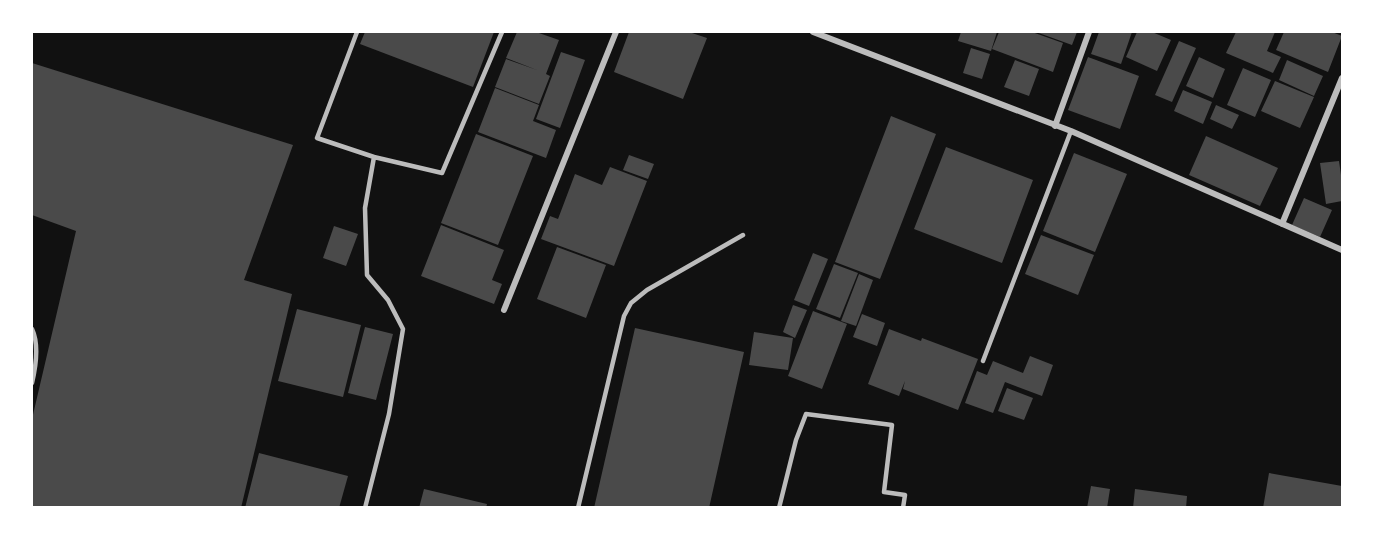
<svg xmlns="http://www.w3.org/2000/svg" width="1374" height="539" font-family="Arial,sans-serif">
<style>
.building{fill:#4a4a4a}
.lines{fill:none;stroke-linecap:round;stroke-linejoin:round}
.service{stroke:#bcbcbc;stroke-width:4.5}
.minor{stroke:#bcbcbc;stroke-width:6}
</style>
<rect width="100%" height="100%" fill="#111"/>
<!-- building -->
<path class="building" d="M365,32H494L473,87L360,44Z
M517,32H536L559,40L546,74L550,76L539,104L495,87L506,59L537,70L506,58Z
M629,32H689L707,38L683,99L614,72Z
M961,32H997L991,51L958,41Z
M999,32H1032L1063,43L1053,72L992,49Z
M1036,32H1077L1072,45Z
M1099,32H1132L1121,64L1091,54Z
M1137,32H1152L1171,40L1157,71L1126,57Z
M1236,32H1275L1267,51L1281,57L1273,73L1226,53Z
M1284,32H1332L1342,36L1328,72L1276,50Z
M1179,41L1196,48L1172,102L1155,95Z
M971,48L990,54L982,79L963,73Z
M561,52L585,60L560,128L536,119Z
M1088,57L1139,76L1120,129L1068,110Z
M1199,57L1225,69L1213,98L1186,86Z
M1015,60L1039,69L1029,96L1004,87Z
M1287,60L1323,76L1314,96L1279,80Z
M32,63L293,145L244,280L292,294L241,508H32V419L76,231L32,215Z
M1243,68L1271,80L1255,117L1227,105Z
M1275,81L1314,97L1300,128L1261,111Z
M495,88L539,105L533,121L556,130L546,158L478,132Z
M1183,90L1212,102L1203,124L1174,111Z
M1216,105L1239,115L1232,129L1210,119Z
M891,116L936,134L880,279L835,262Z
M476,134L533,156L498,245L441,223Z
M1206,136L1278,168L1260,206L1189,175Z
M946,147L1033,180L1002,263L914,229Z
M1074,153L1127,174L1095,252L1043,231Z
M629,155L654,164L648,179L623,170Z
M1339,161L1342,182V201L1326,204L1320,163Z
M610,167L647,181L614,266L541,239L550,216L558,219L575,174L602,185Z
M1304,198L1332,210L1320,237L1292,225Z
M441,225L504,250L492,280L502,284L494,304L421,276Z
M334,226L358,234L346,266L323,258Z
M1041,235L1094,255L1078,295L1025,274Z
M557,247L606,265L586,318L537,299Z
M813,253L828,259L809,306L794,300Z
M834,264L858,273L840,318L816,309Z
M859,274L873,280L856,326L841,321Z
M793,305L807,310L795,338L783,332Z
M297,309L361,325L343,397L278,381Z
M813,311L847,324L822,389L788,376Z
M862,314L885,323L877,346L853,337Z
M365,327L393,334L376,400L348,393Z
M635,328L744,352L709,508H594Z
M889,329L921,341L922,338L978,359L958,410L903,389L905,381L899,396L868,384Z
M754,332L793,338L788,370L749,365Z
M1030,356L1053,365L1042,396L1005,382L993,413L965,403L977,371L987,375L993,361L1023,373Z
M1007,388L1033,398L1024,420L998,411Z
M259,453L348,476L339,508H245Z
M1269,473L1342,486V508H1263Z
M1091,486L1110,489L1107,508H1087Z
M424,489L487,504L486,508H419Z
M1135,489L1187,496L1186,508H1133Z"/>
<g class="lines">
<!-- service -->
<path class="service" d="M357,32L317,138L374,157
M32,329C39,344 36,366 32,383
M983,361L1071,131
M365,508L389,414L403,329L388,300L367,275L365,208L374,157L442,173L502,32
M578,508L624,316L631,303L647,290L743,235
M779,508L796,440L806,414L892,425L884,492L905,495L903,508"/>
<!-- minor -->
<path class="minor" d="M813,32L1071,131L1342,250
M1055,126L1089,32
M1282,224L1342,78
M504,310L616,32"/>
</g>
<!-- border -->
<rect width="1374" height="539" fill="none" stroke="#ffffff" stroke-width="66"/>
</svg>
